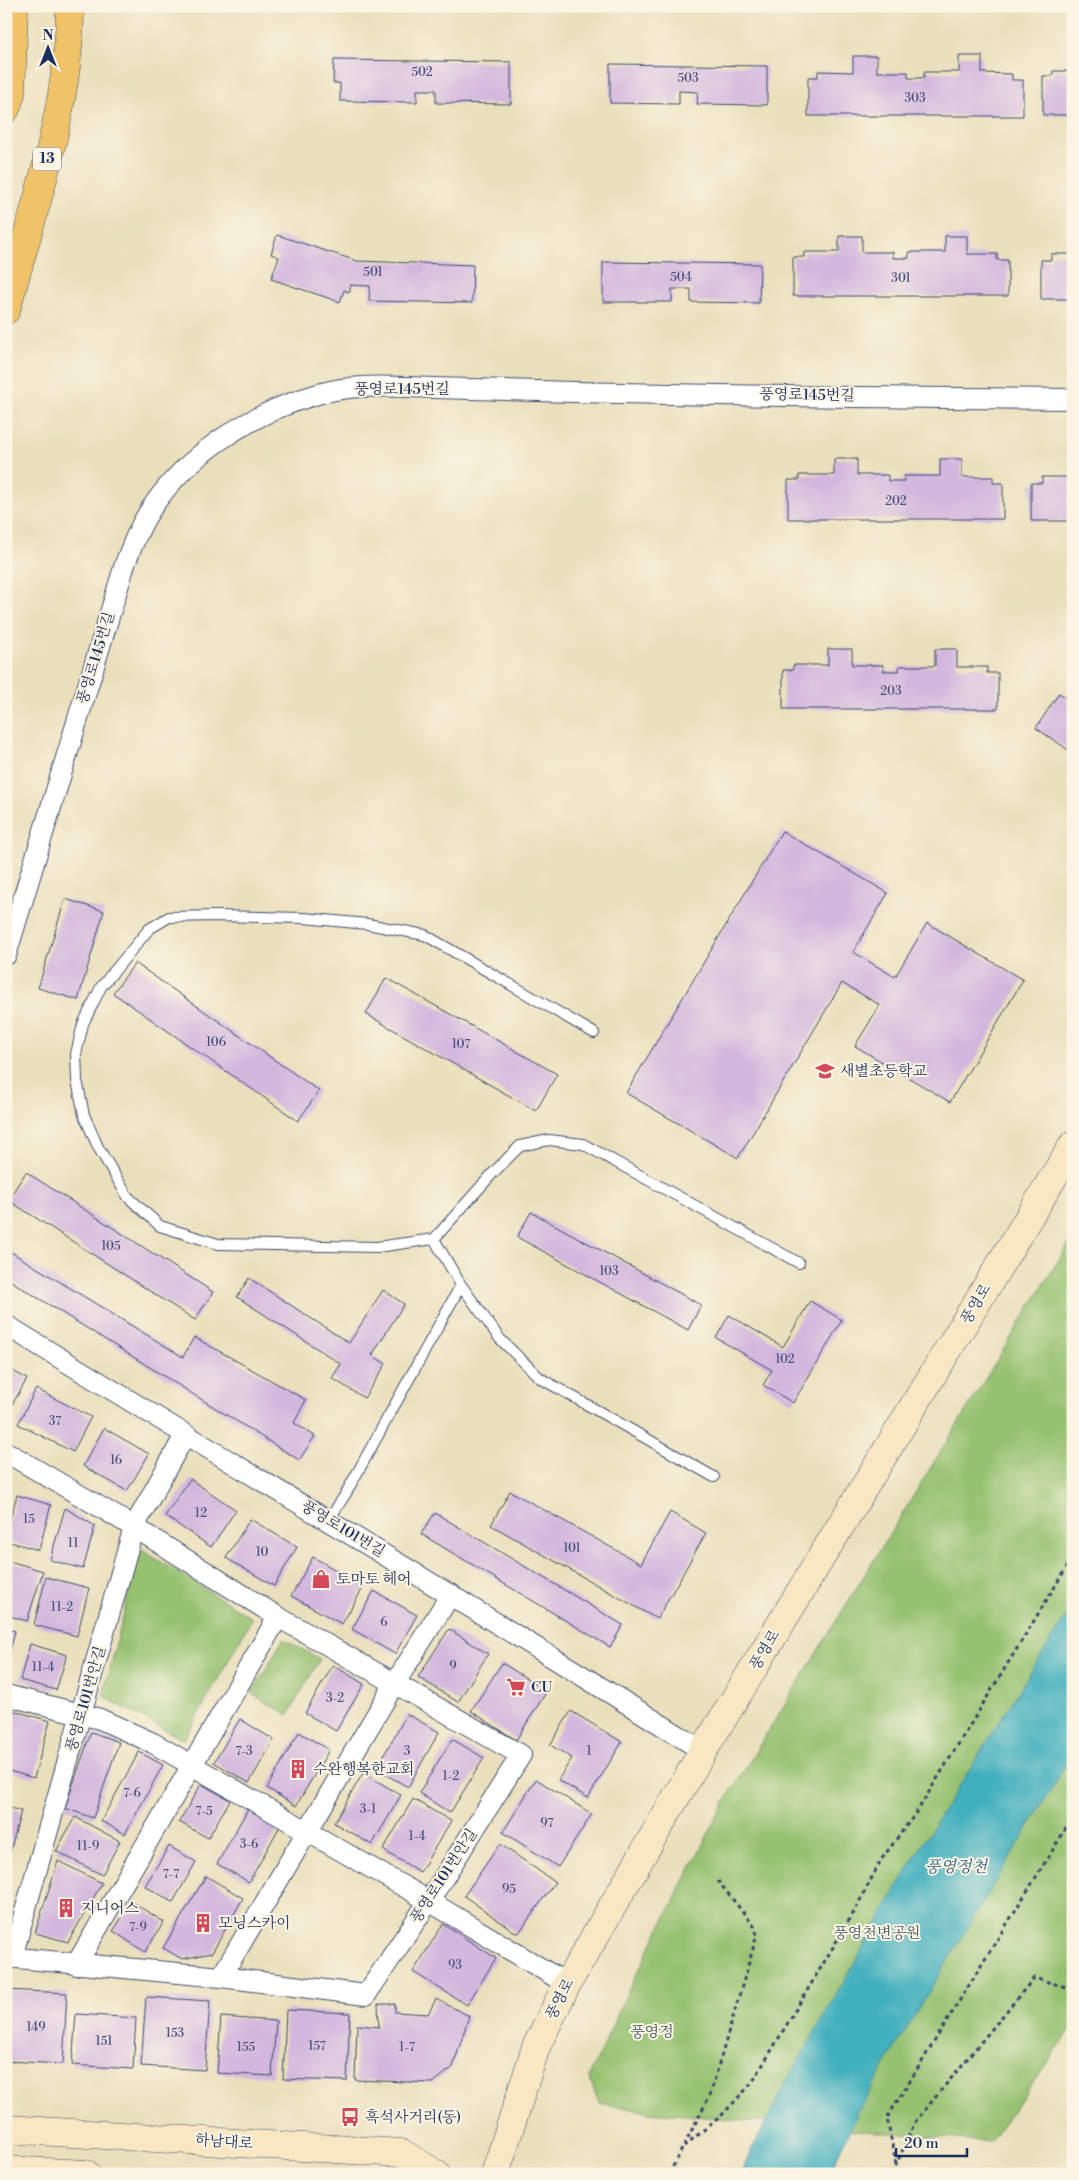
<svg xmlns="http://www.w3.org/2000/svg" width="1079" height="2180" font-family="'Libre Bodoni','Noto Serif KR',serif">
<style>
.green{fill:#95c16f;stroke:#587866}
.water{fill:#41afbe;stroke:#2e6f8e}
.building{fill:#d3b7de}
.lines{fill:none;stroke-linecap:round;stroke-linejoin:round}
.lane-casing{stroke:#3a496c;stroke-width:12}
.street-casing{stroke:#3a496c;stroke-width:22}
.secondary-casing{stroke:#3a496c;stroke-width:29}
.primary-casing{stroke:#3a496c;stroke-width:29}
.path{stroke:#3a496c;stroke-width:3;stroke-dasharray:4 4;stroke-linecap:butt}
.lane{stroke:#fff;stroke-width:10}
.street{stroke:#fff;stroke-width:20}
.secondary{stroke:#f9e7c3;stroke-width:28}
.primary{stroke:#f1c369;stroke-width:28}
.labels{text-anchor:middle;dominant-baseline:central;stroke-width:4;stroke-linejoin:round;paint-order:stroke}
.number-label{font-size:12px;fill:#49517e}
.shield{fill:#fcf5e5;stroke:#5e6a86;stroke-width:1}
.shield-label{font-size:14px;font-weight:bold;fill:#1b2f5e}
.street-label{font-size:15px;fill:#1b2f5e;stroke:#fcf5e5}
.poi-label{font-size:15px;fill:#1b2f5e;stroke:#fcf5e5;text-anchor:start}
.park-label{font-size:15px;fill:#405b63;stroke:#fcf5e5}
.water-label{font-size:16px;font-style:italic;fill:#285c80;stroke:#fcf5e5}
</style>
<rect width="100%" height="100%" fill="#fcf5e5"/>
<filter id="ink" filterUnits="userSpaceOnUse"><feTurbulence type="fractalNoise" baseFrequency=".02" numOctaves="2"/><feDisplacementMap in="SourceGraphic" scale="10" xChannelSelector="R" yChannelSelector="G"/><feConvolveMatrix kernelMatrix="1 2 1 2 8 2 1 2 1" color-interpolation-filters="sRGB"/></filter>
<filter id="wash" filterUnits="userSpaceOnUse"><feTurbulence type="fractalNoise" baseFrequency=".0096" numOctaves="4" result="noise"/><feDisplacementMap in="SourceGraphic" scale="20" xChannelSelector="R" yChannelSelector="G"/><feGaussianBlur stdDeviation="1.12" result="paint"/><feColorMatrix in="noise" values="0 0 0 0 0 0 0 0 0 0 0 0 0 0 0 0 0 1.4 0 .05"/><feComposite in="paint" operator="in"/></filter>
<g filter="url(#wash)">
<rect width="100%" height="100%" fill="#eadfbb"/>
<!-- green -->
<path class="green" d="M1073,1237V2026L991,2142L649,2112L599,2103L589,2077L629,1989L724,1803Z
M140,1549L252,1618L184,1740L103,1696Z
M283,1639L320,1659L288,1715L252,1694Z"/>
<!-- water -->
<path class="water" d="M1073,1605V1753L892,2053L859,2110L829,2174H742L747,2159L787,2081L920,1848Z"/>
<g id="blocks">
<!-- building -->
<path class="building" d="M853,56H877V72H908V78H924V72H959V56H982V73L1012,74V80H1023V116H808V77H818V71L853,72Z
M334,60L511,62V104L436,103V90H417V102L340,101V83H333Z
M610,64L767,66V105L697,104L698,92L679,91V104L610,103Z
M1053,71H1073V115H1043V76H1053Z
M277,235L357,261L473,265L472,303L369,301L370,286L350,285V292L344,290L340,302L271,279L279,257L271,254Z
M839,236H862V252H893V258H909V252H945V236H967V254H997V260H1008V296H793V257H804V252H839Z
M1051,254H1073V299H1041V260H1051Z
M603,262L760,264L759,303L691,302V289H672V302H603Z
M834,459H857V475H888V481H904V476H940V459H962V477H993V483H1003V519H788V480H799V475H834Z
M1042,477H1073V521H1031V483H1042Z
M828,649H852V665H883V671H899V666H935V649H957V667H987V673H998V709H783V670H793V665H828Z
M1059,693L1073,702V750L1070,751L1036,728Z
M782,831L888,893L853,952L895,977L927,923L1023,980L950,1102L855,1046L880,1005L842,983L738,1158L626,1093Z
M65,899L104,911L78,1000L38,988Z
M135,963L319,1091L298,1121L113,993Z
M386,978L557,1074L536,1111L366,1014Z
M26,1172L213,1292L195,1320L8,1200Z
M531,1212L701,1305L688,1330L517,1237Z
M6,1249L183,1357L194,1337L306,1400L294,1423L315,1436L299,1460L6,1278Z
M249,1278L349,1343L383,1290L404,1304L372,1355L386,1364L364,1398L332,1378L341,1364L237,1297Z
M810,1301L842,1320L793,1403L763,1385L772,1370L716,1338L729,1315L783,1347Z
M6,1367L27,1379L6,1415Z
M36,1389L91,1417L73,1452L18,1424Z
M104,1428L149,1454L127,1491L83,1466Z
M190,1479L236,1510L211,1547L165,1516Z
M510,1491L641,1564L670,1512L706,1533L657,1619L491,1525Z
M17,1495L51,1505L39,1550L6,1541V1534Z
M65,1508L95,1526L83,1569L50,1560Z
M435,1513L623,1625L610,1647L421,1534Z
M250,1519L297,1547L274,1586L226,1558Z
M313,1557L364,1586L342,1624L291,1596Z
M6,1560L43,1571L27,1621L6,1615Z
M46,1577L89,1588L77,1636L34,1625Z
M374,1591L417,1615L395,1654L352,1629Z
M6,1629L15,1631L7,1663H6Z
M449,1629L488,1654L458,1702L418,1677Z
M30,1644L67,1655L56,1690L20,1680Z
M502,1663L547,1691L516,1740L471,1711Z
M333,1665L364,1684L336,1731L305,1713Z
M8,1709L50,1721L34,1778L6,1770Z
M571,1711L622,1742L588,1798L558,1780L572,1758L550,1745Z
M407,1714L439,1732L408,1787L376,1769Z
M240,1719L274,1740L249,1783L214,1762Z
M91,1732L119,1742L93,1818L65,1808Z
M299,1732L329,1750L296,1806L267,1788Z
M452,1739L484,1758L450,1813L419,1793Z
M139,1752L163,1765L125,1834L101,1821Z
M363,1773L401,1795L372,1845L334,1823Z
M536,1779L592,1814L558,1867L503,1832Z
M201,1784L230,1800L208,1838L179,1822Z
M413,1799L451,1821L420,1872L383,1850Z
M6,1807L21,1811L7,1864H6Z
M249,1807L281,1824L249,1882L217,1864Z
M75,1817L120,1841L102,1875L56,1851Z
M500,1844L555,1882L518,1934L464,1896Z
M169,1846L196,1862L173,1902L145,1886Z
M58,1861L102,1883L68,1942L35,1933Z
M206,1876L243,1898L212,1953L182,1959L163,1948Z
M132,1902L164,1922L145,1952L113,1931Z
M443,1924L496,1958L467,2005L413,1972Z
M6,1990L67,1993L63,2064L6,2061Z
M146,1997L210,2001L205,2070L141,2066Z
M436,1999L469,2016L453,2067L433,2083L355,2080L357,2025L379,2027L378,2004H395V2012L428,2014Z
M286,2010L350,2013L347,2081L283,2079Z
M76,2014L136,2018L133,2069L72,2065Z
M221,2017L276,2021L272,2076L217,2073Z"/>
</g>
</g>
<g filter="url(#ink)">
<use href="#blocks" fill-opacity="0" stroke="#3a496c" stroke-width="1"/>
<g class="lines">
<!-- lane casing -->
<g class="lane-casing">
<path id="lane" d="M594,1033L425,935L367,924L304,918L216,916L169,917L149,929L101,987L83,1024L76,1054L77,1080L84,1115L98,1147L128,1197L160,1226L218,1244L377,1247L434,1239L493,1173L520,1146L549,1140L583,1144L799,1263
M434,1239L461,1285L500,1339L540,1378L714,1477
M328,1521L345,1495L461,1285"/>
</g>
<!-- street casing -->
<g class="street-casing">
<path id="street" d="M6,955L125,564C131,548 137,532 146,517C182,456 251,413 318,394C356,383 396,387 435,388C482,389 528,391 574,392C740,396 907,398 1073,399
M6,1325C238,1468 473,1606 703,1751
M6,1452L134,1527L278,1617L521,1755L429,1901L366,1995L221,1977L6,1957
M6,1695L100,1719L153,1743L429,1901L567,1984
M12,1957L134,1527L185,1435
M76,1965L278,1617
M221,1977L395,1683L451,1594"/>
</g>
<!-- secondary casing -->
<g class="secondary-casing">
<path id="secondary" d="M6,2129L402,2153L436,2174
M6,2170L86,2174
M495,2174L536,2047L567,1984L703,1751L1073,1145"/>
</g>
<!-- primary casing -->
<g class="primary-casing">
<path id="primary" d="M6,109L11,94L14,6
M6,310C33,211 70,108 70,6"/>
</g>
<!-- path -->
<path class="path" d="M684,2146L721,2116L752,2083L854,1912L881,1860L918,1810L1073,1557
M896,2164L887,2118L1073,1817
M669,2174L710,2095L757,1935L754,1926L718,1881
M892,2174L915,2122L1034,1978L1073,1989"/>
<!-- lane -->
<use href="#lane" class="lane"/>
<!-- street -->
<use href="#street" class="street"/>
<!-- secondary -->
<use href="#secondary" class="secondary"/>
<!-- primary -->
<use href="#primary" class="primary"/>
</g>
</g>
<!-- icons -->
<defs>
<g id="school-bare" transform="scale(1.5)"><path d="M0-5L7-2L0 1L-7-2ZM-4 1L0 2.5L4 1V4Q0 6-4 4Z" fill="#d1495b" stroke="#fcf5e5" stroke-width="2.5" paint-order="stroke"/></g>
<g id="shop-bare" transform="scale(1.5)"><path d="M-5-2.5h2.3a2.7 3.5 0 0 1 5.4 0H5L5.5 6h-11ZM-1.5-2.5h3a1.5 2.3 0 0 0-3 0Z" fill="#d1495b" stroke="#fcf5e5" stroke-width="2.5" paint-order="stroke"/></g>
<g id="supermarket-bare" transform="scale(1.5)"><path d="M-6-5.5h2.5l.6 2H6L4.5 2H-2.5L-4.4-4H-6ZM-1.5 3.2a1.3 1.3 0 1 0 .1 0ZM3 3.2a1.3 1.3 0 1 0 .1 0Z" fill="#d1495b" stroke="#fcf5e5" stroke-width="2.5" paint-order="stroke"/></g>
<g id="building-bare" transform="scale(1.5)"><path d="M-4-6H4V6H1V3H-1V6H-4ZM-2.5-4.3h1.7v1.8h-1.7ZM.8-4.3h1.7v1.8H.8ZM-2.5-1h1.7V.8h-1.7ZM.8-1h1.7V.8H.8Z" fill="#d1495b" stroke="#fcf5e5" stroke-width="2.5" paint-order="stroke"/></g>
<g id="bus-bare" transform="scale(1.5)"><path d="M-5-6H5V4H4V6H2V4H-2V6H-4V4H-5ZM-3.5-4V0h7V-4ZM-3.5 1.2v1.5H-2V1.2ZM2 1.2v1.5H3.5V1.2Z" fill="#d1495b" stroke="#fcf5e5" stroke-width="2.5" paint-order="stroke"/></g>
</defs>
<g fill-rule="evenodd">
<use href="#school-bare" x="825" y="1071"/>
<use href="#shop-bare" x="321" y="1579"/>
<use href="#supermarket-bare" x="516" y="1687"/>
<use href="#building-bare" x="298" y="1769"/>
<use href="#building-bare" x="66" y="1908"/>
<use href="#building-bare" x="203" y="1923"/>
<use href="#bus-bare" x="350" y="2117"/>
</g>
<g class="labels">
<!-- number labels -->
<g class="number-label">
<text x="422" y="72">502</text>
<text x="688" y="78">503</text>
<text x="915" y="98">303</text>
<text x="373" y="272">501</text>
<text x="681" y="277">504</text>
<text x="901" y="278">301</text>
<text x="896" y="501">202</text>
<text x="891" y="691">203</text>
<text x="216" y="1042">106</text>
<text x="461" y="1044">107</text>
<text x="111" y="1246">105</text>
<text x="609" y="1271">103</text>
<text x="785" y="1359">102</text>
<text x="55" y="1421">37</text>
<text x="116" y="1460">16</text>
<text x="201" y="1513">12</text>
<text x="29" y="1519">15</text>
<text x="73" y="1543">11</text>
<text x="572" y="1548">101</text>
<text x="262" y="1552">10</text>
<text x="62" y="1607">11-2</text>
<text x="384" y="1622">6</text>
<text x="453" y="1666">9</text>
<text x="43" y="1667">11-4</text>
<text x="335" y="1698">3-2</text>
<text x="244" y="1751">7-3</text>
<text x="407" y="1751">3</text>
<text x="589" y="1751">1</text>
<text x="451" y="1776">1-2</text>
<text x="132" y="1793">7-6</text>
<text x="368" y="1809">3-1</text>
<text x="204" y="1811">7-5</text>
<text x="547" y="1823">97</text>
<text x="417" y="1836">1-4</text>
<text x="249" y="1844">3-6</text>
<text x="88" y="1846">11-9</text>
<text x="171" y="1874">7-7</text>
<text x="509" y="1889">95</text>
<text x="138" y="1927">7-9</text>
<text x="455" y="1965">93</text>
<text x="36" y="2027">149</text>
<text x="175" y="2033">153</text>
<text x="104" y="2041">151</text>
<text x="317" y="2046">157</text>
<text x="246" y="2047">155</text>
<text x="407" y="2047">1-7</text>
</g>
<!-- shield labels -->
<rect class="shield" x="33" y="147.5" width="28" height="23" rx="4"/>
<g class="shield-label">
<text x="47" y="159">13</text>
</g>
<!-- street labels -->
<g class="street-label">
<text x="402" y="389">풍영로145번길</text>
<text transform="translate(807 395) rotate(1)">풍영로145번길</text>
<text transform="translate(96 658) rotate(-73)">풍영로145번길</text>
<text transform="translate(976 1304) rotate(-59)">풍영로</text>
<text transform="translate(343 1529) rotate(31)">풍영로101번길</text>
<text transform="translate(765 1650) rotate(-59)">풍영로</text>
<text transform="translate(86 1699) rotate(-74)">풍영로101번안길</text>
<text transform="translate(444 1876) rotate(-57)">풍영로101번안길</text>
<text transform="translate(560 1999) rotate(-63)">풍영로</text>
<text transform="translate(224 2142) rotate(4)">하남대로</text>
</g>
<!-- poi labels -->
<g class="poi-label">
<text x="840" y="1071">새별초등학교</text>
<text x="336" y="1579">토마토 헤어</text>
<text x="531" y="1687">CU</text>
<text x="313" y="1769">수완행복한교회</text>
<text x="81" y="1908">지니어스</text>
<text x="218" y="1923">모닝스카이</text>
<text x="365" y="2117">흑석사거리(동)</text>
</g>
<!-- park labels -->
<g class="park-label">
<text x="877" y="1933">풍영천변공원</text>
<text x="652" y="2032">풍영정</text>
</g>
<!-- water labels -->
<g class="water-label">
<text x="956" y="1867">풍영정천</text>
</g>
</g>
<!-- margin -->
<rect width="1079" height="2180" fill="none" stroke="#fcf5e5" stroke-width="25"/>
<!-- north arrow -->
<g transform="translate(48 48)" stroke="#fcf5e5" stroke-width="4" paint-order="stroke">
<path d="M0-4L9 19L0 12L-9 19Z" fill="#1b2f5e"/>
<text y="-8" font-size="14" font-weight="bold" text-anchor="middle" fill="#1b2f5e">N</text>
</g>
<!-- scale -->
<path d="M896 2148v8h71v-8" fill="none" stroke="#1b2f5e" stroke-width="2.5"/>
<text x="904" y="2148" font-size="15" fill="#1b2f5e" stroke="#fcf5e5" stroke-width="4" paint-order="stroke">20 m</text>
</svg>
